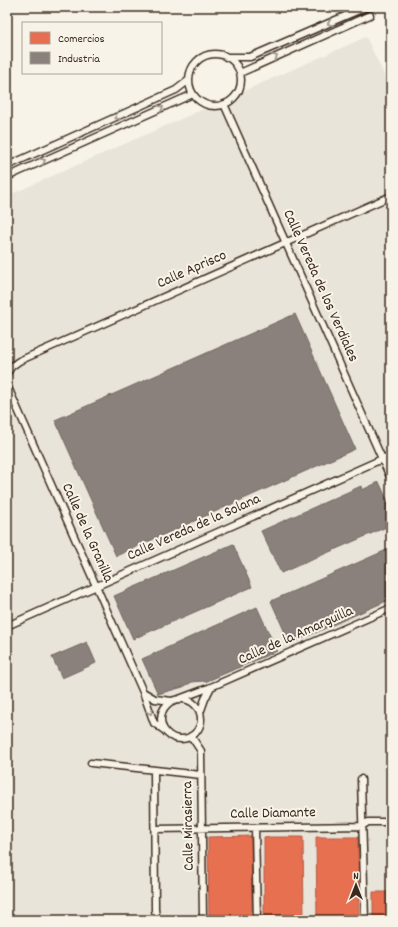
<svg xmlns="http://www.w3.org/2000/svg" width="398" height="927" font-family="Dekko,sans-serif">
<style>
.built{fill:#e9e4d9}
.shops{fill:#e76f51;stroke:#b35a42}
.industry{fill:#8a817c;stroke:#726760}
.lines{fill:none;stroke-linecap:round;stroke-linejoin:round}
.minor-casing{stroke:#3b2a1e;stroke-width:9}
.minor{stroke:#f7f3e8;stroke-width:6}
.oneway{stroke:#998e83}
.labels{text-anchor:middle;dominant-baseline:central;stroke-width:4;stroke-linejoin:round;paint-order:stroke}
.street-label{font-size:15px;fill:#3b2a1e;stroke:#f7f3e8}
</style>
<rect width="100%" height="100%" fill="#f7f3e8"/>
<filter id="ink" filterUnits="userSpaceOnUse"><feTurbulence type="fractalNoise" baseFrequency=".025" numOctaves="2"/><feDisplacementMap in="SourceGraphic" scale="8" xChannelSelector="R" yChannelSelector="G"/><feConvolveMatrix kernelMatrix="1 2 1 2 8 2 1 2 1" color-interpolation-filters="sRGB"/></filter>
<g filter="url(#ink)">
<!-- built -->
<path class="built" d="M366,37L391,89V920H8L7,917V196Z"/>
<!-- shops -->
<path class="shops" d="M251,836L252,920H209L208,837Z
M264,837H303L304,920H264Z
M316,837H358L359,920H317Z
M373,892H391V920H373Z"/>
<!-- industry -->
<path class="industry" d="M295,314L355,449L116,556L55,420Z
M379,482L391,508V525L281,573L261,531L361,486L362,490Z
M233,544L252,587L133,639L114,596Z
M391,548V599L290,644L271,601Z
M257,607L277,651L205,682L203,681L192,682L183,687L158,694L142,659Z
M87,642L96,663L62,678L52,657Z"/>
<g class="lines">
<!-- minor casing -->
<g class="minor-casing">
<path id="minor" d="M189 80a26 26 0 1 1 52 0a26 26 0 1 1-52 0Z
M226,57H250L366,7
M240,73L370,15
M224,104L391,479
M7,166L176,90L189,80
M7,177L193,94
M7,373L12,366L19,361L391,196
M7,385L143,692
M7,626L391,455
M179,699L211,687L391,608
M161 719a20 20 0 1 1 40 0a20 20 0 1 1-40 0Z
M200,713L205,699L211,687
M164,730L154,723L143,692L155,699L172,701
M191,736L201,751L203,920
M91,763L201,775
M154,770L155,910L157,920
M361,779L365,920
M255,828L257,920
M155,829L362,826L368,822H391"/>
</g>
<!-- minor -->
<use href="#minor" class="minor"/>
</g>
<!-- one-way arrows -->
<defs><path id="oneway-chevron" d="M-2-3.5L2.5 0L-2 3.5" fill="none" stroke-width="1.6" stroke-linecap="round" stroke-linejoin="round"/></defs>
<g class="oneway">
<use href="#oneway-chevron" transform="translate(330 23) rotate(157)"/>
<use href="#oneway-chevron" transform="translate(275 57) rotate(-24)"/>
<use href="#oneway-chevron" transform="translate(161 108) rotate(-24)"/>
<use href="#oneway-chevron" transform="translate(117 117) rotate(156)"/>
<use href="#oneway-chevron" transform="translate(43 161) rotate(-24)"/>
<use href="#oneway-chevron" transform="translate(150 712) rotate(70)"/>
</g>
</g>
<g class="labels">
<!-- street labels -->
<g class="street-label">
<text transform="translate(192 270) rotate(-24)">Calle Aprisco</text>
<text transform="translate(320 286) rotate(66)">Calle Vereda de los Verdiales</text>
<text transform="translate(194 528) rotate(-24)">Calle Vereda de la Solana</text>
<text transform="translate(87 533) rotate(66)">Calle de la Granilla</text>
<text transform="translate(296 636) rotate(-24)">Calle de la Amarguilla</text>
<text transform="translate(273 814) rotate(-1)">Calle Diamante</text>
<text transform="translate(189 826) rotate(-91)">Calle Mirasierra</text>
</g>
</g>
<!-- margin -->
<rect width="398" height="927" fill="none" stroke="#f7f3e8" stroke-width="24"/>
<rect x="12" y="12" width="374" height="903" fill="none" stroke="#3b2a1e" stroke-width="1.5" filter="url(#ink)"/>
<!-- legend -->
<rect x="22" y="22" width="140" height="52" fill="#f7f3e8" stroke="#aca397"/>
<rect x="30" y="32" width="20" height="12" fill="#e76f51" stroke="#aca397"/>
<text x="58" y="42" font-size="12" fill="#3b2a1e">Comercios</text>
<rect x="30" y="52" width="20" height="12" fill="#8a817c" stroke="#aca397"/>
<text x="58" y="62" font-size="12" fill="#3b2a1e">Industria</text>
<!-- north arrow -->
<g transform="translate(356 885)" stroke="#f7f3e8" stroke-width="3" paint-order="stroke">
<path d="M0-3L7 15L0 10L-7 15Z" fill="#3b2a1e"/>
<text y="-6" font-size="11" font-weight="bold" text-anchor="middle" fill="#3b2a1e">N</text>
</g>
</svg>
